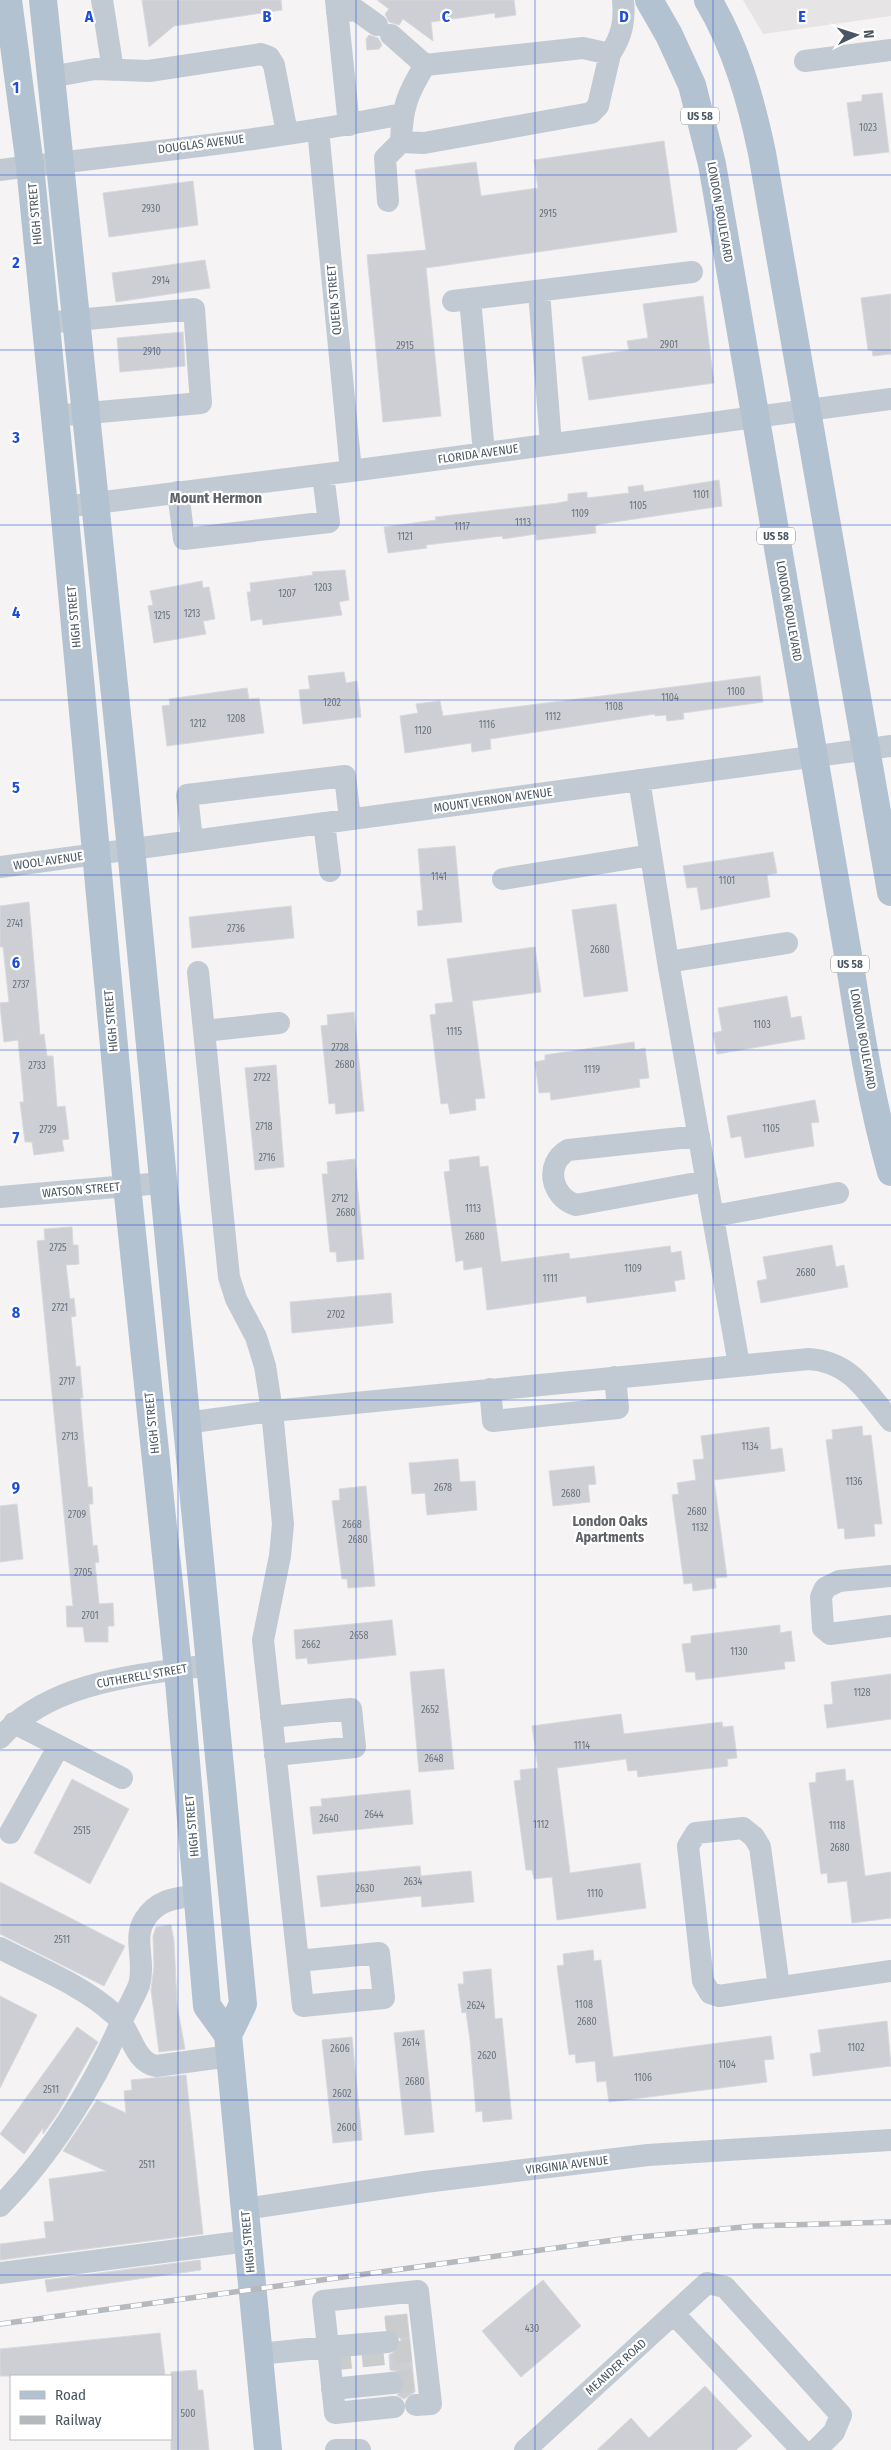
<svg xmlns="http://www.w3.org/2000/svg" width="891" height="2450" font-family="'Fira Sans Condensed',sans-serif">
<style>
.education{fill:#e6e4e5}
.building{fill:#cdcfd5;stroke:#d7d9de}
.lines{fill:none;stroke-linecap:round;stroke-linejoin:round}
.minor-tunnel{stroke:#caccce;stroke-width:22;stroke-dasharray:22 11;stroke-linecap:butt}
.minor{stroke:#c1cad2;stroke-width:22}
.major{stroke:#b3c2d1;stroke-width:28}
.rail-casing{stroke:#b5b8bd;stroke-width:5.5}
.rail{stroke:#fff;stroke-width:4;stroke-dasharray:11;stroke-linecap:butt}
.grid{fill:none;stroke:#1d4ed8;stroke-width:1;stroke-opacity:0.55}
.labels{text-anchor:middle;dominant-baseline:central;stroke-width:4.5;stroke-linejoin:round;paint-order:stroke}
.number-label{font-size:10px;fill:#6b747e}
.shield{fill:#fff;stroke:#808990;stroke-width:1}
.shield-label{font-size:11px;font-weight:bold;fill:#4a5661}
.street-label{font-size:12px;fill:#4a5661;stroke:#fff}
.neighbourhood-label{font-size:14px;font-weight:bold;fill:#5f6368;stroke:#fff}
.quarter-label{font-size:15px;font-weight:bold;fill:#5f6368;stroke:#fff}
.grid-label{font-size:16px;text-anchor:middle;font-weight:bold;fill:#1d4ed8;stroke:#fff;stroke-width:4.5;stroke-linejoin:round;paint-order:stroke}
</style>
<rect width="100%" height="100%" fill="#f5f3f3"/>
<!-- education -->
<path class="education" d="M743,0H891V16L763,34Z"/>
<!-- building -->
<path class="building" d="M142,0H281L282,10L174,26L149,47Z
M377,0H514L516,15L495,18V13L431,22L433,41L403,19L399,25L389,22L385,14L389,9Z
M369,35L378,38L382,45L379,49L367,50L366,39Z
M882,93L889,152L854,156L847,103L862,101V95Z
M664,141L677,232L426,268L441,416L383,422L367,255L426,250L415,170L476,162L481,196L538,188L534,160Z
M193,181L198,225L109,237L103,193Z
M205,260L210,288L116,302L112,273Z
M891,294V354L873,356L872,350H868L861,298Z
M703,296L714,383L589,400L582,357L629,350L627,341L648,338L643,304Z
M183,332L185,366L120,372L117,338Z
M719,480L722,506L601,524L595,526L596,533L536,540V534L503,539L502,536L426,545L427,548L388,553L384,527L436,520L435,517L558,503L568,501V494L587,492V498L629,493L628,487L643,485L644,492Z
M345,570L349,600L339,602L342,615L263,625L262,619L251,621L247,592H251L250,583L313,575L312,572Z
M202,581L203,588L209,587L215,619L203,621L206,634L154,643L148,606L153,605L150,591Z
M344,672L346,683L357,681L361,717L303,724L299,690L310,689L308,676Z
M760,676L763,702L683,713L684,719L667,721L666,715L655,716V714L490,739L491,749L472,752L471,743L405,753L400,716L418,713L416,704L440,701L443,716Z
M247,688L249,699L259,698L264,733L167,746L162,706L170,705L169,699Z
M455,846L462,922L418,926L417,911L423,910L418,849Z
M773,852L777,873L767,875L770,897L701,910L697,887L687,888L683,866Z
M29,902L40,1035L44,1034L47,1056H53L57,1107L65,1106L69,1139L62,1140L64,1151L34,1155L32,1142H25L20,1102H24L18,1040L4,1042L0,1006V1003L9,1002L3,947H0V906Z
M616,904L628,991L584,997L572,910Z
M291,906L294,938L192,948L189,917Z
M535,947L541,992L472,1001L485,1098L475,1099L476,1110L450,1114L448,1103L441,1104L430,1015L436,1014L435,1004L453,1002L447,959Z
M787,996L791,1018L801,1016L805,1039L717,1054L713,1033L722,1031L718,1008Z
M354,1012L364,1111L336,1114L335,1103L329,1104L321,1026L328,1025L327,1015Z
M634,1042L635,1050L645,1048L649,1078L639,1079L640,1087L551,1100L550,1092L539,1093L535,1062L545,1060V1055Z
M276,1065L284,1167L255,1170L245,1068Z
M815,1100L819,1122L811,1123L814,1146L745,1158L741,1136L731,1138L727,1116Z
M479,1156L480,1167L488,1166L501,1262L569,1253L570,1259L670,1246L671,1253L681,1251L685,1279L674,1281L676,1291L587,1303L586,1296L487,1310L482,1267L464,1270L463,1260L456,1262L444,1172L450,1171L449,1160Z
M355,1159L364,1259L337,1262L336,1252H330L322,1174H328L327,1162Z
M72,1227L73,1245H78L79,1264L66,1265L70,1299L74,1298L76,1316L71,1317L76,1367L80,1366L83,1398H80L88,1487H92L93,1504H89L93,1546L97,1545L99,1562L95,1563L99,1604L113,1603L114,1626H108V1642H85L83,1627H67L66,1606H73L37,1241L45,1240L44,1229Z
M832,1245L836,1267L844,1265L848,1287L761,1303L757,1281L767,1279L763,1257Z
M391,1293L393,1323L292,1333L290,1302Z
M862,1426L863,1436L871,1435L882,1524H874L875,1536L845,1539L844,1528L838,1529L826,1440L833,1439L832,1430Z
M769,1427L771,1450L782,1448L785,1471L714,1480L727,1577L715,1578L716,1588L693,1591L692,1583L684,1584L672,1495L679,1494L677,1483L696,1480L693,1460L704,1459L701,1436Z
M458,1459L460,1482L475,1481L477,1510L427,1515L425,1493L412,1494L409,1463Z
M594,1466L596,1484L588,1485L590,1502L553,1506L549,1471Z
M366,1486L375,1586L348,1588L347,1579H342L332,1501L340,1500L339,1489Z
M17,1504L23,1559L0,1562V1506Z
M392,1620L396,1655L308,1664L307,1658L296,1659L294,1630Z
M780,1625V1633L791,1631L795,1661L784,1662L785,1669L696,1680L695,1672H686L682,1644L691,1643V1636Z
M444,1669L454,1769L419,1772L410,1672Z
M891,1674V1719L827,1728L824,1705L833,1704L831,1682Z
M621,1714L624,1734L722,1722L723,1727L733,1726L737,1758L727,1759L728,1766L638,1777L637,1770L628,1771L626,1759L557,1768L570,1873L640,1863L646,1908L557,1920L552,1877L534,1879L532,1870H526L514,1781L521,1780L520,1770L538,1768L532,1726Z
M845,1769L846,1781L853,1780L865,1876L891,1872V1918L852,1923L847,1881L828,1883L827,1873L821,1874L809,1783L816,1782V1773Z
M72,1779L129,1809L90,1884L34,1853Z
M410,1790L413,1824L313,1834L310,1807L322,1806L321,1799Z
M420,1866L421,1876L471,1871L474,1902L422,1907L421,1896L321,1907L317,1876Z
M0,1882L125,1946L104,1986L0,1934Z
M171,1925L174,1941L177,2005L185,2049L159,2052L151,1990L154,1967L153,1936L156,1927Z
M593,1950L594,1961L601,1960L613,2057L771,2036L774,2059L764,2060L767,2082L609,2102L606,2081L597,2082L595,2061L576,2063L575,2054L569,2055L557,1966L564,1965L563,1954Z
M491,1969L495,2019L502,2018L512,2119L483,2122L482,2111L476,2112L470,2040L466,2012L462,2013L458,1984H464L463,1972Z
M0,1996L37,2015L0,2088Z
M887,2021L891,2066L813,2076L810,2054L821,2052L818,2030Z
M77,2027L98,2042L58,2113L43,2134V2128L24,2154L0,2134Z
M424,2030L434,2132L405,2135L394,2033Z
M352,2037L362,2140L333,2143L322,2040Z
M186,2075L203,2234L0,2260V2244L46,2238L44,2222L54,2221L49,2179L106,2171L63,2151L97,2100L126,2113L124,2091L132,2090L131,2080Z
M200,2260L201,2270L47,2292L45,2280Z
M543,2280L581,2326L521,2377L482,2331Z
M407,2314L415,2392L404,2399L397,2395L404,2389L405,2381L398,2371L390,2370L389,2355L400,2348L401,2340L394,2330L386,2329L385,2316Z
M160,2333L165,2376H0V2349Z
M196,2370L198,2390H203L209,2450H171V2372Z
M705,2386L752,2436L736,2450H597L631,2418L649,2438Z"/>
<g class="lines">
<!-- minor-tunnel -->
<path class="minor-tunnel" d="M386,2328L408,2325
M329,2360L411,2351
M392,2383L413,2380"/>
<!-- minor -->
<path class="minor" d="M102,0L113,70
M336,0L349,125
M337,12L356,10L377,25
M391,35L425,65
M610,54L598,106L591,113L424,143L401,142C402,108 407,94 425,65L583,48L610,54C622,36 625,21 623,0
M805,61L891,50
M50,77L95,69L149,71L261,54L269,57L274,65L287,133
M318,129L351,471
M0,170C134,153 270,141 402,114
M388,201L385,158L401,142
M539,292L551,444
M470,299L484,453
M453,301L692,272
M45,323L194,309L201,403L54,416
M178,492L184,539L329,522L323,475
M64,507L351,471L891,399
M639,780L668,962L739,1365
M324,823L330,871
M192,840L187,795L345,776L350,819
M0,867L891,746
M503,879L651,855
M668,962L787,943
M198,972L229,1277L236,1299L256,1337L265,1366L272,1411L283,1524L280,1556L263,1640L298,1961L303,2006L384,1998L379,1953L298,1961
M204,1031L279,1023
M699,1136L568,1150C544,1164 551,1197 576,1205L707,1181
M0,1197L162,1183
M714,1216L838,1193
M490,1389L493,1421L618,1408L615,1377
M186,1423L272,1411L809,1359C851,1362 866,1391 891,1421
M891,1576L839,1581L825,1588L821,1597L823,1628L830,1634L891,1626
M271,1717L351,1709L355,1747L275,1755
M14,1723L122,1778
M0,1738C51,1681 139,1675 210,1665
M10,1833L59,1746
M0,1948C38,1968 82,1985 114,2014C131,2028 133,2062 156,2066L230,2056
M779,1987L760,1847L754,1837L743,1828L696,1833L688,1846L703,1981L710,1993L719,1996L891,1971
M0,2206C50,2156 93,2087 121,2023C126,2010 134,1998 139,1985C146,1960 132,1938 145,1919C158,1899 176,1898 198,1895
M245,2209L425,2182L648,2155L891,2140
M0,2273L248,2241
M674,2314L802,2450
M388,2342L328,2347L323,2301L418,2291L431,2404L416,2405
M259,2354L328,2347L335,2413L394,2407
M332,2389L392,2383
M336,2450H360
M525,2450L707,2283L725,2287L841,2415L834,2432L816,2450"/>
<!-- major -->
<path class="major" d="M8,0L30,166L64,507L127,1186L178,1669L207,2006L228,2035L268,2450
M43,0L131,849L243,2004L228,2035
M649,0L669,35L692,85L712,164L852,978C862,1043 873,1108 891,1172
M708,0C736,47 751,100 762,153L891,892"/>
<!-- rail casing -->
<g class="rail-casing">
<path id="rail" d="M0,2324L629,2238L754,2226L891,2222"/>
</g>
<!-- rail -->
<use href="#rail" class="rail"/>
</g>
<!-- grid -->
<path class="grid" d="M178,0V2450M356,0V2450M535,0V2450M713,0V2450M0,175H891M0,350H891M0,525H891M0,700H891M0,875H891M0,1050H891M0,1225H891M0,1400H891M0,1575H891M0,1750H891M0,1925H891M0,2100H891M0,2275H891"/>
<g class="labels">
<!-- number labels -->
<g class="number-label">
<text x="868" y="128">1023</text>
<text x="151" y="209">2930</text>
<text x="548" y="214">2915</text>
<text x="161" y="281">2914</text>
<text x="669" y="345">2901</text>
<text x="405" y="346">2915</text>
<text x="152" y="352">2910</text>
<text x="701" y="495">1101</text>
<text x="638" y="506">1105</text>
<text x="580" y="514">1109</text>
<text x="523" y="523">1113</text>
<text x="462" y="527">1117</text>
<text x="405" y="537">1121</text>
<text x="323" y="588">1203</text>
<text x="287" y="594">1207</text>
<text x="192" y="614">1213</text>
<text x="162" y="616">1215</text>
<text x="736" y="692">1100</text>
<text x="670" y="698">1104</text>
<text x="332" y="703">1202</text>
<text x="614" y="707">1108</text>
<text x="553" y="717">1112</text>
<text x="236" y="719">1208</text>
<text x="198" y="724">1212</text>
<text x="487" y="725">1116</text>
<text x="423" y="731">1120</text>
<text x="439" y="877">1141</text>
<text x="727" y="881">1101</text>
<text x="15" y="924">2741</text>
<text x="236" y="929">2736</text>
<text x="600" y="950">2680</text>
<text x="21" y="985">2737</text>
<text x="762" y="1025">1103</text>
<text x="454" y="1032">1115</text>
<text x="340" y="1048">2728</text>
<text x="345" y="1065">2680</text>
<text x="37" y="1066">2733</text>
<text x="592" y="1070">1119</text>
<text x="262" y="1078">2722</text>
<text x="264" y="1127">2718</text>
<text x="771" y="1129">1105</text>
<text x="48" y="1130">2729</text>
<text x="267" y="1158">2716</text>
<text x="340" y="1199">2712</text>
<text x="473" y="1209">1113</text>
<text x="346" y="1213">2680</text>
<text x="475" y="1237">2680</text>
<text x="58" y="1248">2725</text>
<text x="633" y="1269">1109</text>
<text x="806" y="1273">2680</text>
<text x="550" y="1279">1111</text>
<text x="60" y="1308">2721</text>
<text x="336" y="1315">2702</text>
<text x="67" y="1382">2717</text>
<text x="70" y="1437">2713</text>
<text x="750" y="1447">1134</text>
<text x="854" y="1482">1136</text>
<text x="443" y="1488">2678</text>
<text x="571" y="1494">2680</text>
<text x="697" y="1512">2680</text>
<text x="77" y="1515">2709</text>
<text x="352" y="1525">2668</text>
<text x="700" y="1528">1132</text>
<text x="358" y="1540">2680</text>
<text x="83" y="1573">2705</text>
<text x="90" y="1616">2701</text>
<text x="359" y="1636">2658</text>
<text x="311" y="1645">2662</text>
<text x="739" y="1652">1130</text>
<text x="862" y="1693">1128</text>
<text x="430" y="1710">2652</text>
<text x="582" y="1746">1114</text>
<text x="434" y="1759">2648</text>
<text x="374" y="1815">2644</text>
<text x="329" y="1819">2640</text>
<text x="541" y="1825">1112</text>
<text x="837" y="1826">1118</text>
<text x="82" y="1831">2515</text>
<text x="840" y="1848">2680</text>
<text x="413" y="1882">2634</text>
<text x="365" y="1889">2630</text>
<text x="595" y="1894">1110</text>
<text x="62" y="1940">2511</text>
<text x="584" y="2005">1108</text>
<text x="476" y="2006">2624</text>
<text x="587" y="2022">2680</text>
<text x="411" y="2043">2614</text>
<text x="856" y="2048">1102</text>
<text x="340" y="2049">2606</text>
<text x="487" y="2056">2620</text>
<text x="727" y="2065">1104</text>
<text x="643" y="2078">1106</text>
<text x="415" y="2082">2680</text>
<text x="51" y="2090">2511</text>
<text x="342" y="2094">2602</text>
<text x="347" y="2128">2600</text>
<text x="147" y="2165">2511</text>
<text x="532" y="2329">430</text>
<text x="188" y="2414">500</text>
</g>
<!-- shield labels -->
<g class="shield">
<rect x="681" y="107.5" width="38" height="17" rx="4"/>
<rect x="757" y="527.5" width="38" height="17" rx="4"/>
<rect x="831" y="955.5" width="38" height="17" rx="4"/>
</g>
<g class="shield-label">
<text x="700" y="116">US 58</text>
<text x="776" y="536">US 58</text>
<text x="850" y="964">US 58</text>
</g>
<!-- street labels -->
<g class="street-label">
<text transform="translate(201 144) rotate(-7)">DOUGLAS AVENUE</text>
<text transform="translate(720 212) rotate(80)">LONDON BOULEVARD</text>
<text transform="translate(35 214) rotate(-95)">HIGH STREET</text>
<text transform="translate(334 300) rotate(-95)">QUEEN STREET</text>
<text transform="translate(478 454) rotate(-8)">FLORIDA AVENUE</text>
<text transform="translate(789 611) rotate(80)">LONDON BOULEVARD</text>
<text transform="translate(74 617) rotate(-95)">HIGH STREET</text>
<text transform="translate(493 800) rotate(-8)">MOUNT VERNON AVENUE</text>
<text transform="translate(48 861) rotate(-8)">WOOL AVENUE</text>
<text transform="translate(111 1021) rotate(-95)">HIGH STREET</text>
<text transform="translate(863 1039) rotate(80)">LONDON BOULEVARD</text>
<text transform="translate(81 1190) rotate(-5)">WATSON STREET</text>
<text transform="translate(152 1423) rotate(-96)">HIGH STREET</text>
<text transform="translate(142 1676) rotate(-10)">CUTHERELL STREET</text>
<text transform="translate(192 1826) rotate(-95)">HIGH STREET</text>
<text transform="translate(567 2165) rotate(-7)">VIRGINIA AVENUE</text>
<text transform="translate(248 2242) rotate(-95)">HIGH STREET</text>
<text transform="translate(616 2367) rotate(-42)">MEANDER ROAD</text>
</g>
<!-- neighbourhood labels -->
<g class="neighbourhood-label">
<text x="610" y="1521">London Oaks<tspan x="610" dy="16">Apartments</tspan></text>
</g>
<!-- quarter labels -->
<g class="quarter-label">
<text x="216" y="498">Mount Hermon</text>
</g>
</g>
<g class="grid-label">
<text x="89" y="22">A</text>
<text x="267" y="22">B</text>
<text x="446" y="22">C</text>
<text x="624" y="22">D</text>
<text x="802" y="22">E</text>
<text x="16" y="93">1</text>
<text x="16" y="268">2</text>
<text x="16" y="443">3</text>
<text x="16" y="618">4</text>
<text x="16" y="793">5</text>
<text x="16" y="968">6</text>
<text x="16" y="1143">7</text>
<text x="16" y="1318">8</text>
<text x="16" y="1493">9</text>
</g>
<!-- legend -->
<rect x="10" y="2375" width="162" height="65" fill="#ffffff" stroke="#b7bbc0"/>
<rect x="20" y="2391" width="25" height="8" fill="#b3c2d1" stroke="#b7bbc0"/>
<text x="55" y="2400" font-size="15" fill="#4a5661">Road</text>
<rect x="20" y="2416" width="25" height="8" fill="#b5b8bd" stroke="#b7bbc0"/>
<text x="55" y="2425" font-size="15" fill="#4a5661">Railway</text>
<!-- north arrow -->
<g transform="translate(856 35) rotate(86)" stroke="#ffffff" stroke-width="4" paint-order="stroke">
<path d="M0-4L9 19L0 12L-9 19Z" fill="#4a5661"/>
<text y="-8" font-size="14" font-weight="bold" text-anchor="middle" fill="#4a5661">N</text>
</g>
</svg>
